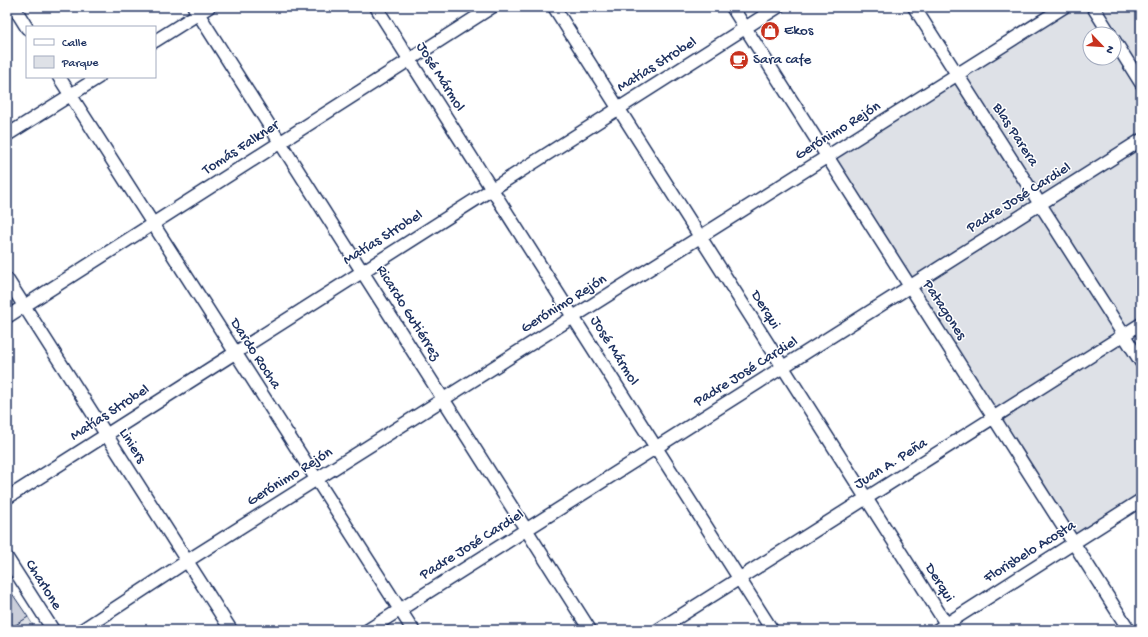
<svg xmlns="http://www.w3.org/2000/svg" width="1148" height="637" font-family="'Gochi Hand',sans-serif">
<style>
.green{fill:#dee1e7;stroke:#7c88a2}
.building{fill:#caceda;stroke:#1b2f5e}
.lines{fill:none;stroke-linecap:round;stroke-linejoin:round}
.minor-casing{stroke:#1b2f5e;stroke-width:15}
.minor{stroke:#fff;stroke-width:12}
.labels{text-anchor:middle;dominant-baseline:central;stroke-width:3;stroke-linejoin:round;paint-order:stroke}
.poi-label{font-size:15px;fill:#1b2f5e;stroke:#fff;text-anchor:start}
.street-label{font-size:15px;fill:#1b2f5e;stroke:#fff}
</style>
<rect width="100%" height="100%" fill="#fff"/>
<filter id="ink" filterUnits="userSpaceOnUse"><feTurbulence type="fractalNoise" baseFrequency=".025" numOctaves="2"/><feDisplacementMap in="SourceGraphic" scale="8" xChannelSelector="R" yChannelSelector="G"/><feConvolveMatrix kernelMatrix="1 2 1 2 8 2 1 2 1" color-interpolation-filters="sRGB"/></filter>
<g filter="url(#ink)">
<!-- green -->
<path class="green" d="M1075,7H1087L1104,34H1090V58H1114V49L1141,92V134L1043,197L966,76Z
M1100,7H1141V71Z
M955,81L1033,202L912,279L835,159Z
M1141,146V320L1127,329L1048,207Z
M1038,211L1116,332L996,410L918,289Z
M1122,342L1141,372V494L1077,536L1002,419Z
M28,617L36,630H20L14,626Z"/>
<!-- building -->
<path class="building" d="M7,586L28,617L14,626L7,621Z"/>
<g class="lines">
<!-- minor casing -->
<g class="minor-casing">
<path id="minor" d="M14,7L27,28
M194,7L590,630
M376,7L772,630
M554,7L950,630
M732,7L1129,630
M914,7L1141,362
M1093,7L1110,34
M1114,40L1141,83
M155,41L209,7
M59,77L413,630
M7,135L99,77
M7,279L231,630
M7,317L492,7
M7,498L778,7
M7,558L53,630
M82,630L187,561L1064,7
M368,630L1141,140
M658,630L1141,324
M937,630L1141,500"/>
</g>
<!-- minor -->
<use href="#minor" class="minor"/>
</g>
</g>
<!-- icons -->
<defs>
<g id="shop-disc" transform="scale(1)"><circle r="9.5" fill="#c8321e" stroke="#fff"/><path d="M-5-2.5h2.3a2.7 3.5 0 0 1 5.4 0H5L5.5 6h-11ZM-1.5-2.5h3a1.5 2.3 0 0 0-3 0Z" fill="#fff"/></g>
<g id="cafe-disc" transform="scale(1)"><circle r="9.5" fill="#c8321e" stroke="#fff"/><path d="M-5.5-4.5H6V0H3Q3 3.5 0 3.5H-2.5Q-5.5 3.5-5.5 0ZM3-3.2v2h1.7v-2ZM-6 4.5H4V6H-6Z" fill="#fff"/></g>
</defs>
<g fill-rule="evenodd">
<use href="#shop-disc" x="770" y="31"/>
<use href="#cafe-disc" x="739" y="60"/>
</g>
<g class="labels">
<!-- poi labels -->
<g class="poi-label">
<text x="784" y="31">Ekos</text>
<text x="753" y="60">Sara cafe</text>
</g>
<!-- street labels -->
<g class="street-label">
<text transform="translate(657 65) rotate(-32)">Matías Strobel</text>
<text transform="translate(440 77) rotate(58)">José Mármol</text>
<text transform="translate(838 131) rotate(-32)">Gerónimo Rejón</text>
<text transform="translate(1015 135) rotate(57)">Blas Parera</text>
<text transform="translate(241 148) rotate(-33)">Tomás Falkner</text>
<text transform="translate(1019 198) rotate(-32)">Padre José Cardiel</text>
<text transform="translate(383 238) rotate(-32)">Matías Strobel</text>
<text transform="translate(564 304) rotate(-32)">Gerónimo Rejón</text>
<text transform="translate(765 310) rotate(58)">Derqui</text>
<text transform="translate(944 310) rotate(57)">Patagones</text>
<text transform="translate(408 313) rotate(58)">Ricardo Gutiérrez</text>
<text transform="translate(614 351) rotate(58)">José Mármol</text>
<text transform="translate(255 354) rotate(57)">Dardo Rocha</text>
<text transform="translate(746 372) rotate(-32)">Padre José Cardiel</text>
<text transform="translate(110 413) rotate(-33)">Matías Strobel</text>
<text transform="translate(132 446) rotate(58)">Liniers</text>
<text transform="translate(891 464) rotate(-32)">Juan A. Peña</text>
<text transform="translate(290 477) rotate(-32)">Gerónimo Rejón</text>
<text transform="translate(472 545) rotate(-32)">Padre José Cardiel</text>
<text transform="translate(1030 552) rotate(-32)">Florisbelo Acosta</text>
<text transform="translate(939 583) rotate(58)">Derqui</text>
<text transform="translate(43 585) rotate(58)">Charlone</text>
</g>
</g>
<!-- margin -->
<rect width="1148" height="637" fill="none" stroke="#fff" stroke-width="24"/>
<rect x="12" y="12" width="1124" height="613" fill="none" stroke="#1b2f5e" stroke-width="1.5" filter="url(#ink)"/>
<!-- legend -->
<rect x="26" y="26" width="130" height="52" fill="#ffffff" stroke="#a4acbf"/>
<rect x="34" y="39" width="20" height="6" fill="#ffffff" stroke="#a4acbf"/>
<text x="62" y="46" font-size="12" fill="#1b2f5e">Calle</text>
<rect x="34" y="56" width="20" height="12" fill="#dee1e7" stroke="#a4acbf"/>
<text x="62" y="66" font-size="12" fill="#1b2f5e">Parque</text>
<!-- north arrow -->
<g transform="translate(1102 46) rotate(115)"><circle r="19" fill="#ffffff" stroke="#a4acbf"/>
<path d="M0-3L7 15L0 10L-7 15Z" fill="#c8321e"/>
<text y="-6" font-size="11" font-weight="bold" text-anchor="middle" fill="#1b2f5e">N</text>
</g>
</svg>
